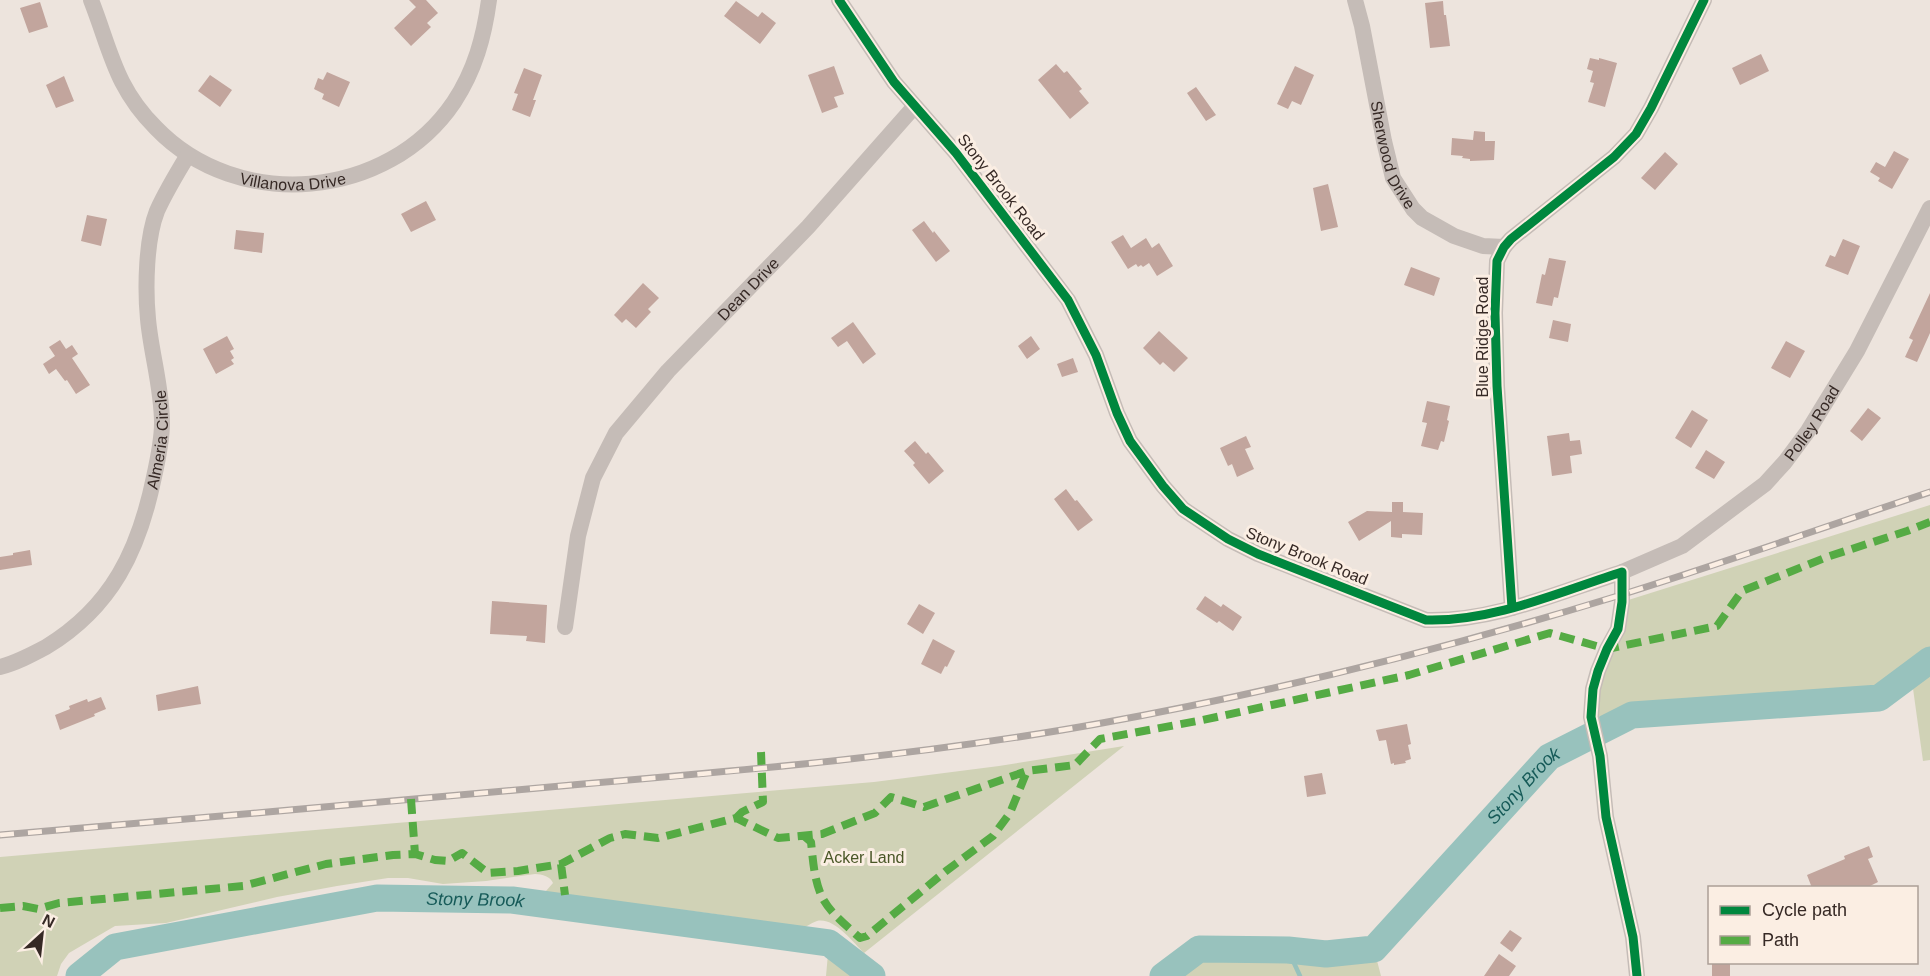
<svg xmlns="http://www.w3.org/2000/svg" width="1930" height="976" font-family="Arial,sans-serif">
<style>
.green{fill:#d0d2b6}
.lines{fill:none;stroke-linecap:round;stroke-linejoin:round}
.stream{stroke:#98c2bd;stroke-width:4.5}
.river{stroke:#98c2bd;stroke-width:27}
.building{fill:#c2a59d}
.street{stroke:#c5bcb7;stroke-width:16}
.rail-casing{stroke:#ada5a1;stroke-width:7}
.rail{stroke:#fbeee3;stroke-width:4.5;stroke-dasharray:14;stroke-linecap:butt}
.quiet{stroke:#55ab44;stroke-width:8;stroke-dasharray:15 8;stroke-linecap:butt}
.cycleway-casing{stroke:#fbeee3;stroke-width:13}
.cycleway{stroke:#00873e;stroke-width:9}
.labels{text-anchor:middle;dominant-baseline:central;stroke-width:6;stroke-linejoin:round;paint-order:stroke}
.street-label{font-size:16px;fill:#362925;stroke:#fbeee3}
.park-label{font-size:16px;fill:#4a5727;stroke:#fbeee3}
.water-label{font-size:18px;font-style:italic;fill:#175b59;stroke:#fbeee3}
</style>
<rect width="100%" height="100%" fill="#ede4dd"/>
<!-- green -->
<path class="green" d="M1930,505V760L1923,761L1911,674L1879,698L1591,717L1622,602Z
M1124,746L864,953C853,942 834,917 817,921C810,923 806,928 799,929C751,919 702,911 653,907C628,904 565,907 548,896L546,891L553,883C551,877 542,874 535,874L486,881L443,884L408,878H388L337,886L277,897L166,923L115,926L69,953L61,964L57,976H0V857L874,782L999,766Z
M829,943L872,976H826Z
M1199,949L1288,950L1374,949L1381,976H1163Z"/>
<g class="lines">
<!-- stream -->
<path class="stream" d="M1288,950L1300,976"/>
<!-- river -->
<g class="river">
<path id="s1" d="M79,976L115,947L377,898L512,900L829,943L872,976"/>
<path id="s2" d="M1163,976L1199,949L1288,950L1326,954L1374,949L1549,757L1632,715L1879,698L1930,660"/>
</g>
</g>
<!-- building -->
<path class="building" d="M409,0H426L438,13L427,23L431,27L411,46L394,28L416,7Z
M736,1L758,17L762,12L776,23L760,44L724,16Z
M1443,1L1444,15H1446L1450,46L1430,48L1425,3Z
M40,2L48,27L29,33L20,8Z
M1761,54L1769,71L1740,85L1732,68Z
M1590,58L1599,60V58L1617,63L1605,107L1588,102L1594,83L1590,82L1593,71L1587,69Z
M1056,64L1064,73L1067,71L1082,89L1079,91L1089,103L1070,119L1038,80Z
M834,66L844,94L834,97L838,107L822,113L808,75Z
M1295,66L1314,75L1301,105L1292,101L1288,109L1277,104Z
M524,68L542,75L533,100H536L530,117L512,110L518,94L514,93Z
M327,72L350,82L339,107L322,99L324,94L314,89L318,78L323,80Z
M210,75L232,90L220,107L198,91Z
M64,76L74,101L56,108L46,85Z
M1196,87L1216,115L1206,121L1187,93Z
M1474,131L1485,132V141H1495L1494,160L1470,161V159L1462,158L1463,156L1451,155L1452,138L1473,140Z
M1894,151L1909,159L1892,189L1878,181L1880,178L1870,172L1876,162L1885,167Z
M1665,152L1678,164L1655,190L1641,178Z
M1328,184L1338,227L1321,231L1313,188Z
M426,201L436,220L411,232L401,214Z
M87,215L107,219L101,246L81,241Z
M924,221L933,233L934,231L950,251L936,262L912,230Z
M236,230L264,233L262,253L234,249Z
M1123,235L1131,248L1146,238L1152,248L1159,243L1173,266L1157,276L1149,263L1143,267L1141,265L1138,267L1136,264L1128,269L1111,242Z
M1843,239L1860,246L1848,275L1825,266L1830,255L1835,257Z
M1549,258L1566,261L1558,298L1554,297L1552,306L1536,303L1542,274L1545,275Z
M1411,267L1440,278L1434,296L1404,285Z
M643,283L659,298L648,309L651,312L636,328L626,319L622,323L614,315Z
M1930,293V333L1917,362L1905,357L1913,340L1909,338Z
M1553,320L1571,324L1568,342L1549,338Z
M853,322L876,354L863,364L847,341L838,347L831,338Z
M1159,331L1188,358L1174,372L1163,362L1160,365L1143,348Z
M227,336L234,349L230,351L234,358L231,360L234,364L216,374L203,349Z
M1031,336L1040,349L1027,359L1018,346Z
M60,340L66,349L72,345L78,354L72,358L90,385L76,394L67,380L65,381L56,369L49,374L43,364L55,356L49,347Z
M1786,341L1805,351L1790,378L1771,368Z
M1073,358L1078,372L1062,377L1057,364Z
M1427,401L1450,406L1447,420L1449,421L1444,442L1441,441L1438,450L1421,446L1427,423L1422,422Z
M1868,408L1881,418L1862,441L1850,431Z
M1692,410L1708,420L1691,448L1675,438Z
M1569,433L1570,441L1580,440L1582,454L1570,456L1572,473L1552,476L1547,436Z
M1246,436L1251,447L1245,449L1254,469L1237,477L1232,464L1228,466L1220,448Z
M915,441L926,454L928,452L944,471L929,484L913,465L915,463L904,451Z
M1706,450L1725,462L1714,479L1695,468Z
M1066,489L1075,501L1077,500L1093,520L1078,531L1054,499Z
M1392,502H1403V512L1423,513L1422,535L1402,534V538L1391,537V521L1359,541L1348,522L1367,511L1392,512Z
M30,550L32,565L0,570V557L13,555V553Z
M1205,596L1221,607L1223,604L1242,617L1233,631L1219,621L1217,623L1196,609Z
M492,601L547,605L545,643L526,641L527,636L490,634Z
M919,604L935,613L923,634L907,624Z
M933,639L955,651L947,667L945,666L941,674L921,664Z
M198,686L201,704L158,711L156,695Z
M101,697L106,709L94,714L95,716L60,730L55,715L70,709L69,706L87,699L88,702Z
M1407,724L1411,744L1408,745L1411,759L1405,761L1406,763L1394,765V763L1391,764L1386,740L1379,741L1376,730Z
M1322,773L1326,794L1307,797L1304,776Z
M1869,846L1873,857L1868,859L1878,882L1866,888H1812L1807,875L1845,859L1844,856Z
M1510,930L1522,938L1512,952L1500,943Z
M1499,954L1516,966L1509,976H1484Z
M1712,963H1730V976H1712Z"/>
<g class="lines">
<!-- street -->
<g class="street">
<path id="s3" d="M91,0C111,51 115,87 156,128C238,213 388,200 454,102C475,70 484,37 489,0"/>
<path d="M839,0L894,82L956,153L1068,300L1096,355L1117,413L1130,441L1163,486L1183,509L1228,539L1258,554L1426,620C1493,622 1559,592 1622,572V602L1618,629L1607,649L1598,671L1593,689L1591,717L1600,756L1606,817L1633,937L1637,976"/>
<path id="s4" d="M1355,0L1362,26L1384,141L1393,178L1413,209L1422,218L1454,236L1483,246L1504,247"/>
<path id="s5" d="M1622,572L1682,546L1765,484L1785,462L1808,431L1857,351L1930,208"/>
<path d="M1512,608L1497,386L1495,313L1497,261L1504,247L1511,239L1614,157L1636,134L1651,108L1704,0"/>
<path id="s6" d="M565,627L578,536L593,478L616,433L668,371L808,227L914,107"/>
<path id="s7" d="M0,667C16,663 31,655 46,647C112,607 139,550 154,477C158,459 162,441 162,423C162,388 151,353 148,319C145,288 146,239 157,211C166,191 177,173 188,155"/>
</g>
<!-- rail casing -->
<g class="rail-casing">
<path id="rail" d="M0,835C191,819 381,802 572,785C749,770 927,755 1102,723C1274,692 1444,649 1611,598C1718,565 1824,527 1930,492"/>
</g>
<!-- rail -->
<use href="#rail" class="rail"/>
<!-- quiet -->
<path class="quiet" d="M411,799L415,854
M736,818L742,812L763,802L761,752
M804,836L811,842C813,860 814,880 822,897C830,913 847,926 860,938L867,936L946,871L993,836L1010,813L1027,771
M561,864L565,895
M0,908L23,906L38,909L59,903L243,886L326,864L393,855L415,854L435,860L448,861L462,853L488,873L518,871L561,864L610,838L625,834L658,838L736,818L778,838L822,834L875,813L891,797L924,807L1027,771L1075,765L1100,739L1203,720L1409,675L1550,633L1607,649L1717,626L1742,591L1827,557L1907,531L1930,522"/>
<!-- cycleway casing -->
<g class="cycleway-casing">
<path id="cycleway" d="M839,0L894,82L956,153L1068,300L1096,355L1117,413L1130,441L1163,486L1183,509L1228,539L1258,554L1426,620C1493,622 1559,592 1622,572V602L1618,629L1607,649L1598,671L1593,689L1591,717L1600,756L1606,817L1633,937L1637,976
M1512,608L1497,386L1495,313L1497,261L1504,247L1511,239L1614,157L1636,134L1651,108L1704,0"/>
</g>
<!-- cycleway -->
<use href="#cycleway" class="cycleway"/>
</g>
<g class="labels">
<!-- street labels -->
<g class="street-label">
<text stroke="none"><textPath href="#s4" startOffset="160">Sherwood Drive</textPath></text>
<text stroke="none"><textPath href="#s3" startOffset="297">Villanova Drive</textPath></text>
<text transform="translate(1001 187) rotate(52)">Stony Brook Road</text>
<text stroke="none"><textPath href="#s6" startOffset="398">Dean Drive</textPath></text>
<text transform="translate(1482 337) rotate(-90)">Blue Ridge Road</text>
<text stroke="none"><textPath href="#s5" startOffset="246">Polley Road</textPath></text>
<text stroke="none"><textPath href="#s7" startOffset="296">Almeria Circle</textPath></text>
<text transform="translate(1307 556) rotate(22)">Stony Brook Road</text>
</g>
<!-- park labels -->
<g class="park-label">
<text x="864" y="857">Acker Land</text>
</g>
<!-- water labels -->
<g class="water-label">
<text stroke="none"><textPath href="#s2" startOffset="442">Stony Brook</textPath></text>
<text stroke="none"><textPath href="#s1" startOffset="411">Stony Brook</textPath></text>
</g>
</g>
<!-- legend -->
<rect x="1708" y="886" width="210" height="78" fill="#fbeee3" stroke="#ac9f97" stroke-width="1.5"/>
<rect x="1720" y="906" width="30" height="9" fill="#00873e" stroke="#ac9f97" stroke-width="1.5"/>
<text x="1762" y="916" font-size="18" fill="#362925">Cycle path</text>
<rect x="1720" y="936" width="30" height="9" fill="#55ab44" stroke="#ac9f97" stroke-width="1.5"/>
<text x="1762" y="946" font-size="18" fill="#362925">Path</text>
<!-- north arrow -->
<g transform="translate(42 934) rotate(27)" stroke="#fbeee3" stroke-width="4.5" paint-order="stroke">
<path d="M0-4.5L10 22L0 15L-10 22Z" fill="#362925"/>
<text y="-9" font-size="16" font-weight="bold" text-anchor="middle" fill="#362925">N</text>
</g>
</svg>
